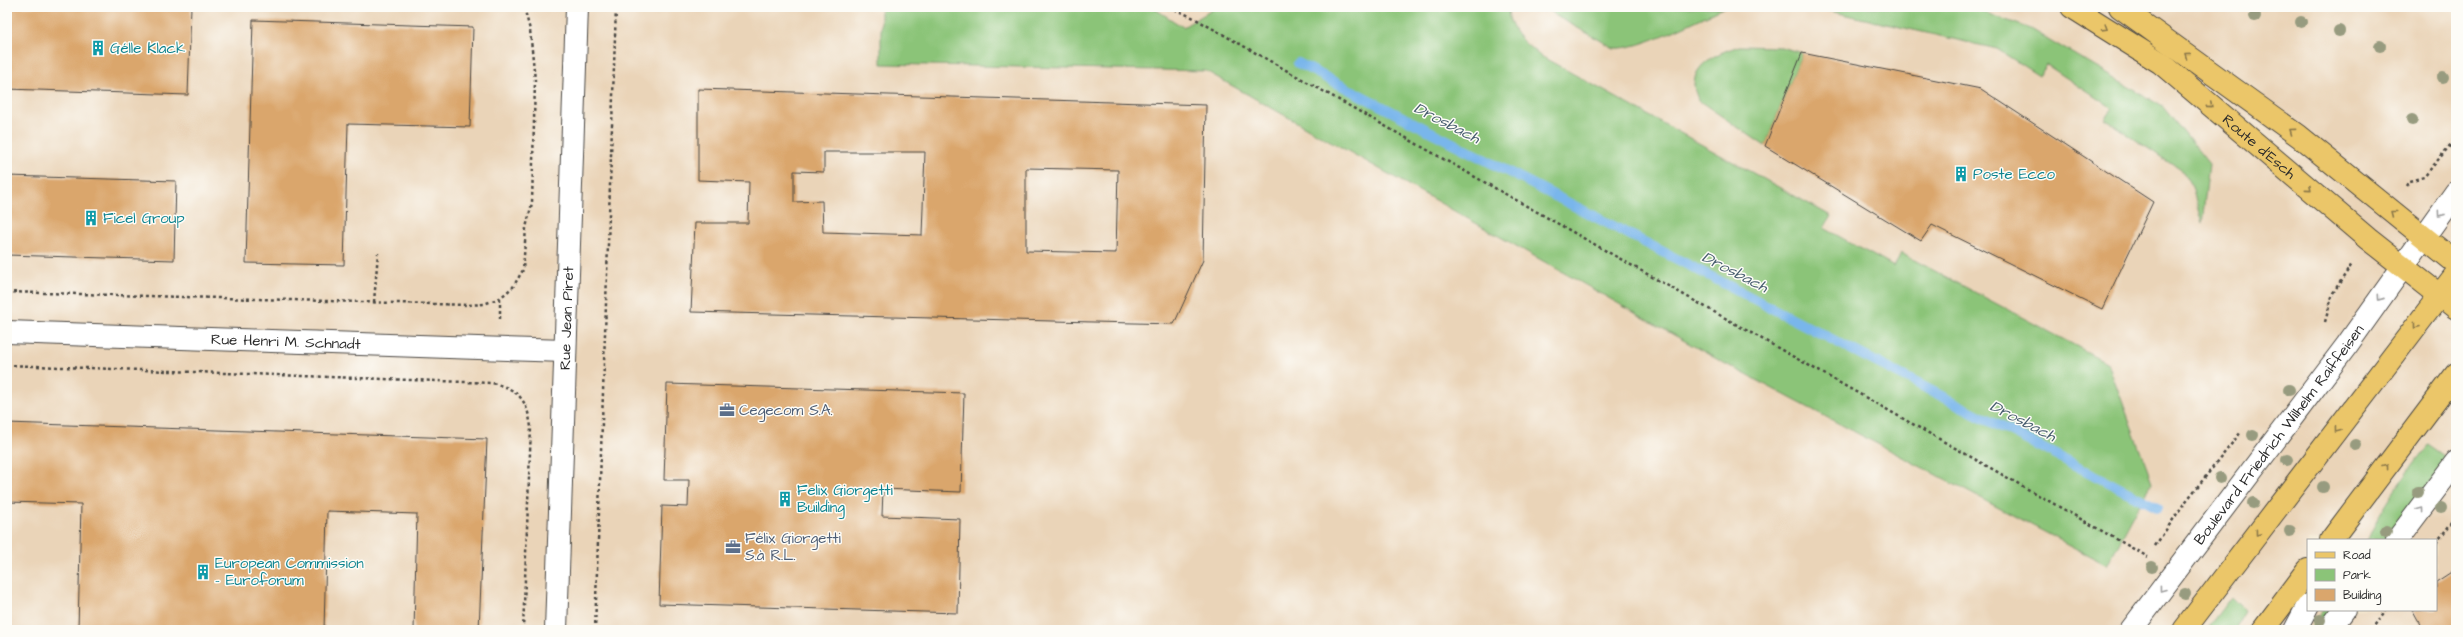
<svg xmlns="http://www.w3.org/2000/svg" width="2463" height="637" font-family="'Architects Daughter',sans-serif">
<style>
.built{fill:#ead4b8;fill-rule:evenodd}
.green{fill:#8bc478;stroke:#5b7852}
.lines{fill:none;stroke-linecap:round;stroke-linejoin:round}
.stream{stroke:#79b6eb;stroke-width:10}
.building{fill:#daa66c;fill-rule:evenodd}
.minor-casing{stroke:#494642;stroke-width:24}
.major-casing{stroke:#494642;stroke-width:24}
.path{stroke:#494642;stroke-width:2.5;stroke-dasharray:3 3;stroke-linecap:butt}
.minor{stroke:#fff;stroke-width:22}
.major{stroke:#ebc669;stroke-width:22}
.tree{fill:#979b7f}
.oneway{stroke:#8b784a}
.oneway2{stroke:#a0a0a0}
.labels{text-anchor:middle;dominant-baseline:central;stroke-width:3;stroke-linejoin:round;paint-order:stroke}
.culture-label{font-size:15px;fill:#0d838f;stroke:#fdfcf7;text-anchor:start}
.street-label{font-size:15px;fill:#2b2b2b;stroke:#fdfcf7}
.service-label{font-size:15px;fill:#4e5e75;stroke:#fdfcf7;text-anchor:start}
.water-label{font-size:16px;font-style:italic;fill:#465c6e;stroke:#fdfcf7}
</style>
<rect width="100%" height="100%" fill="#fdfcf7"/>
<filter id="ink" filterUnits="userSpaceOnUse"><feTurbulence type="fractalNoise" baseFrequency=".025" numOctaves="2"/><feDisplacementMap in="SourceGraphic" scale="8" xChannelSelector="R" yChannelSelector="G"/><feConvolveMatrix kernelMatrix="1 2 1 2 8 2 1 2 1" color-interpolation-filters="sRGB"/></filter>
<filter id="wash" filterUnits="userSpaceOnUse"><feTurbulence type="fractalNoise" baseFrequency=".012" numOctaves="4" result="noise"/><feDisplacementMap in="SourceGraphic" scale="16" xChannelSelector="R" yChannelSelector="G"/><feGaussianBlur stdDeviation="0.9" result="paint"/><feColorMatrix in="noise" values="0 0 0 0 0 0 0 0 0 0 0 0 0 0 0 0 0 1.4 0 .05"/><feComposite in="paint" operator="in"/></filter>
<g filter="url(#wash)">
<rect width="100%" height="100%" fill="#f1e2c4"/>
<!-- built -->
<path class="built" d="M7,7H2456V630H7ZM2308,540H2436V610H2308Z"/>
<!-- green -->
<path class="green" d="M881,7H1152L1183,27L1217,7H1508C1508,30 1522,41 1539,55L1831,216L1824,228L1894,267L1901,253L2108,363L2152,482L2107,565L1722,362L1206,71L881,64Z
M1546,7H1725C1700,18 1639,51 1614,48L1556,16Z
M1812,7H1970L2031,29L2163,107L2209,164L2202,223L2192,187L2183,172L2105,119L2113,109L2047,65L2039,76L1997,49Z
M1739,46L1781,47L1802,53L1765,146L1698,100C1697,96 1694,90 1694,85C1694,62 1721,52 1739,46Z
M2428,445L2448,459L2387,540H2367C2382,505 2405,475 2428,445Z
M2231,597L2244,610L2235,630H2206Z
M2323,610H2334L2319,630H2314L2313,624Z"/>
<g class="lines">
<!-- stream -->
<path class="stream" d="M1298,63L2158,508"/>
</g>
<g id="blocks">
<!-- building -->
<path class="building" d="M7,7H191L188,95L7,89Z
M253,20L473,27L470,127L348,124L344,265L246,263Z
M1802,53L1981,89L2153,202L2102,309L1932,225L1921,241L1765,146Z
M698,89L1206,105L1203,260L1174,324L691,312L695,223H748L749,182L698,180ZM824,152H925L922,235L823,232L822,201L794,202V171L824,172ZM1026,168L1118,170L1116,253L1026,251Z
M7,176L176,181L174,260L7,255Z
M667,384L964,393L961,492L883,489L882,516L960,519L958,613L659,604L662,506L688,507L689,480H664Z
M7,423L487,439L479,630H414L417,514L327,511L324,630H78L81,504L7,502Z
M2456,569V630H2423L2412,610H2436V582Z"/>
</g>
</g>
<g filter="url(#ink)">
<use href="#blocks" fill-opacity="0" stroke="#494642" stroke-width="1"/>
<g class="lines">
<!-- minor casing -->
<g class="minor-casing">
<g id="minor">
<path id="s1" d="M7,332L565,351"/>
<path d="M2397,540L2456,462"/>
<path id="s2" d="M556,630L577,7"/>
<path id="s3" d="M2131,630L2347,345L2456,192"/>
<path d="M2295,630L2308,605"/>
<path d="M2329,630L2344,610"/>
</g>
</g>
<!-- major casing -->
<g class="major-casing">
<g id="major">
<path id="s4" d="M2072,7L2161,63L2368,239L2456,308"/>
<path d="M2120,7L2299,136L2456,263"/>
<path d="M2331,540L2456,374"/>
<path d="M2184,630L2456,274"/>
<path d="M2263,630L2308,570"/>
</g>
</g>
<!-- path -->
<path class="path" d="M1169,7L1192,17L2148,557
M2450,146L2456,150
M2406,186L2409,181L2424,177L2456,138
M7,292L469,305L484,304L500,298L513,287L523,270L526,228L532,203L535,80L530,30L524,7
M374,302L378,253
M500,319V298
M2325,322L2333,293L2352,264
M7,365L492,383C519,389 527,400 531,427L523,630
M2436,543L2456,517
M2155,546L2183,505L2241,432
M595,630L616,7
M2371,630L2386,610"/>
<!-- minor -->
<use href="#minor" class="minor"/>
<!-- major -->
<use href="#major" class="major"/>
</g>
<!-- trees -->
<g class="tree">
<circle cx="2255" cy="16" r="6"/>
<circle cx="2301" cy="22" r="6"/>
<circle cx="2339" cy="31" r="6"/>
<circle cx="2380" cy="46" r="6"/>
<circle cx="2443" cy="77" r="6"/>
<circle cx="2412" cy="120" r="6"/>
<circle cx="2289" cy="390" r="6"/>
<circle cx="2253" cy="435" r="6"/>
<circle cx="2356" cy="445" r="6"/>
<circle cx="2287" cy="460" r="6"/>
<circle cx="2220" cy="478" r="6"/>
<circle cx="2323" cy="487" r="6"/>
<circle cx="2418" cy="492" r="6"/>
<circle cx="2253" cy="503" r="6"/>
<circle cx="2441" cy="508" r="6"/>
<circle cx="2290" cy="531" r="6"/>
<circle cx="2386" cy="532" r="6"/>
<circle cx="2152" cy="567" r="6"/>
<circle cx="2185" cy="594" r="6"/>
<circle cx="2320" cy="620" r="6"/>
</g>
<!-- one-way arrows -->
<defs><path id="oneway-chevron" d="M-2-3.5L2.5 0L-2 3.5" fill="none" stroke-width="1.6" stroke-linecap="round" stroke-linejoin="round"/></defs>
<g class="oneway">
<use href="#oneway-chevron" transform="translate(2105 28) rotate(32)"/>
<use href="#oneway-chevron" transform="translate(2187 55) rotate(-144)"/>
<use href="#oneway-chevron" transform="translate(2210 105) rotate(40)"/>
<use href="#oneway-chevron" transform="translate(2292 131) rotate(-144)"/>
<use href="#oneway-chevron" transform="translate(2309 189) rotate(40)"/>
<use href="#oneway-chevron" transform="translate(2393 213) rotate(-142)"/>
<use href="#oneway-chevron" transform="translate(2416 326) rotate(127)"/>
<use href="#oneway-chevron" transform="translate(2337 430) rotate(127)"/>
<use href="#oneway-chevron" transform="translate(2386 466) rotate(-53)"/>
<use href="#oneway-chevron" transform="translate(2258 533) rotate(127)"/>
</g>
<g class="oneway2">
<use href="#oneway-chevron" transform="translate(2440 214) rotate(126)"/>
<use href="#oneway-chevron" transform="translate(2380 298) rotate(125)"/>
<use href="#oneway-chevron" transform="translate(2420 509) rotate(-53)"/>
<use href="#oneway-chevron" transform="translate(2162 589) rotate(127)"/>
</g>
</g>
<!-- icons -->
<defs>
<g id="building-bare" transform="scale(1.2)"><path d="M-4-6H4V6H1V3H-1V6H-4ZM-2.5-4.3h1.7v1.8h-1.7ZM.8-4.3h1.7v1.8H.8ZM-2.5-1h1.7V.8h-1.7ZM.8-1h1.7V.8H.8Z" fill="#0f9aa8" stroke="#fdfcf7" stroke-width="2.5" paint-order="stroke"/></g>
<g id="office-bare" transform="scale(1.2)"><path d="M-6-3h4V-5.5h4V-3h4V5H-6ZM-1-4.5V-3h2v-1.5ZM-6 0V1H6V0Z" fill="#5c6f8a" stroke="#fdfcf7" stroke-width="2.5" paint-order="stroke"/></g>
</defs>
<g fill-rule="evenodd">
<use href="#building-bare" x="98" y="48"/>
<use href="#building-bare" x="1961" y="174"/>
<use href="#building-bare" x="91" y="218"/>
<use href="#office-bare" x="727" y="410"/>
<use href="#building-bare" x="785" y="499"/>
<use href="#office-bare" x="733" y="547"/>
<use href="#building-bare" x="203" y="572"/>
</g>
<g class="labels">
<!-- culture labels -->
<g class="culture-label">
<text x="110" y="48">Gélle Klack</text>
<text x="1973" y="174">Poste Ecco</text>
<text x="103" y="218">Ficel Group</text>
<text x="797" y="490">Felix Giorgetti<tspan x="797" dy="17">Building</tspan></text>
<text x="215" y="563">European Commission<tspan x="215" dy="17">- Euroforum</tspan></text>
</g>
<!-- street labels -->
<g class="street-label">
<text stroke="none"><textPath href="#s4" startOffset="234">Route d'Esch</textPath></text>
<text stroke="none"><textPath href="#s2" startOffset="312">Rue Jean Piret</textPath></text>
<text stroke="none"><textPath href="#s1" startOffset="279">Rue Henri M. Schnadt</textPath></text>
<text stroke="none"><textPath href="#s3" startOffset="245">Boulevard Friedrich Wilhelm Raiffeisen</textPath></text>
</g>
<!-- service labels -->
<g class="service-label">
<text x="739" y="410">Cegecom S.A.</text>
<text x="745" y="538">Félix Giorgetti<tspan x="745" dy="17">S.à R.L.</tspan></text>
</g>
<!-- water labels -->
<g class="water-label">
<text transform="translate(1447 123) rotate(27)">Drosbach</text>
<text transform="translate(1735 272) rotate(27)">Drosbach</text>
<text transform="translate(2023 421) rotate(27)">Drosbach</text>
</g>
</g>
<!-- margin -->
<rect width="2463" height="637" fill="none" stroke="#fdfcf7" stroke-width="24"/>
<!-- legend -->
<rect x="2307" y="539" width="130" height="72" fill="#fdfcf7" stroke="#a9a8a5"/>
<rect x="2315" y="552" width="20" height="6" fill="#ebc669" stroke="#a9a8a5"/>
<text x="2343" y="559" font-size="12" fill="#2b2b2b">Road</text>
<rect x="2315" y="569" width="20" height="12" fill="#8bc478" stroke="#a9a8a5"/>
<text x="2343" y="579" font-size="12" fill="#2b2b2b">Park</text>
<rect x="2315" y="589" width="20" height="12" fill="#daa66c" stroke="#a9a8a5"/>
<text x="2343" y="599" font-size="12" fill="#2b2b2b">Building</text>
</svg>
